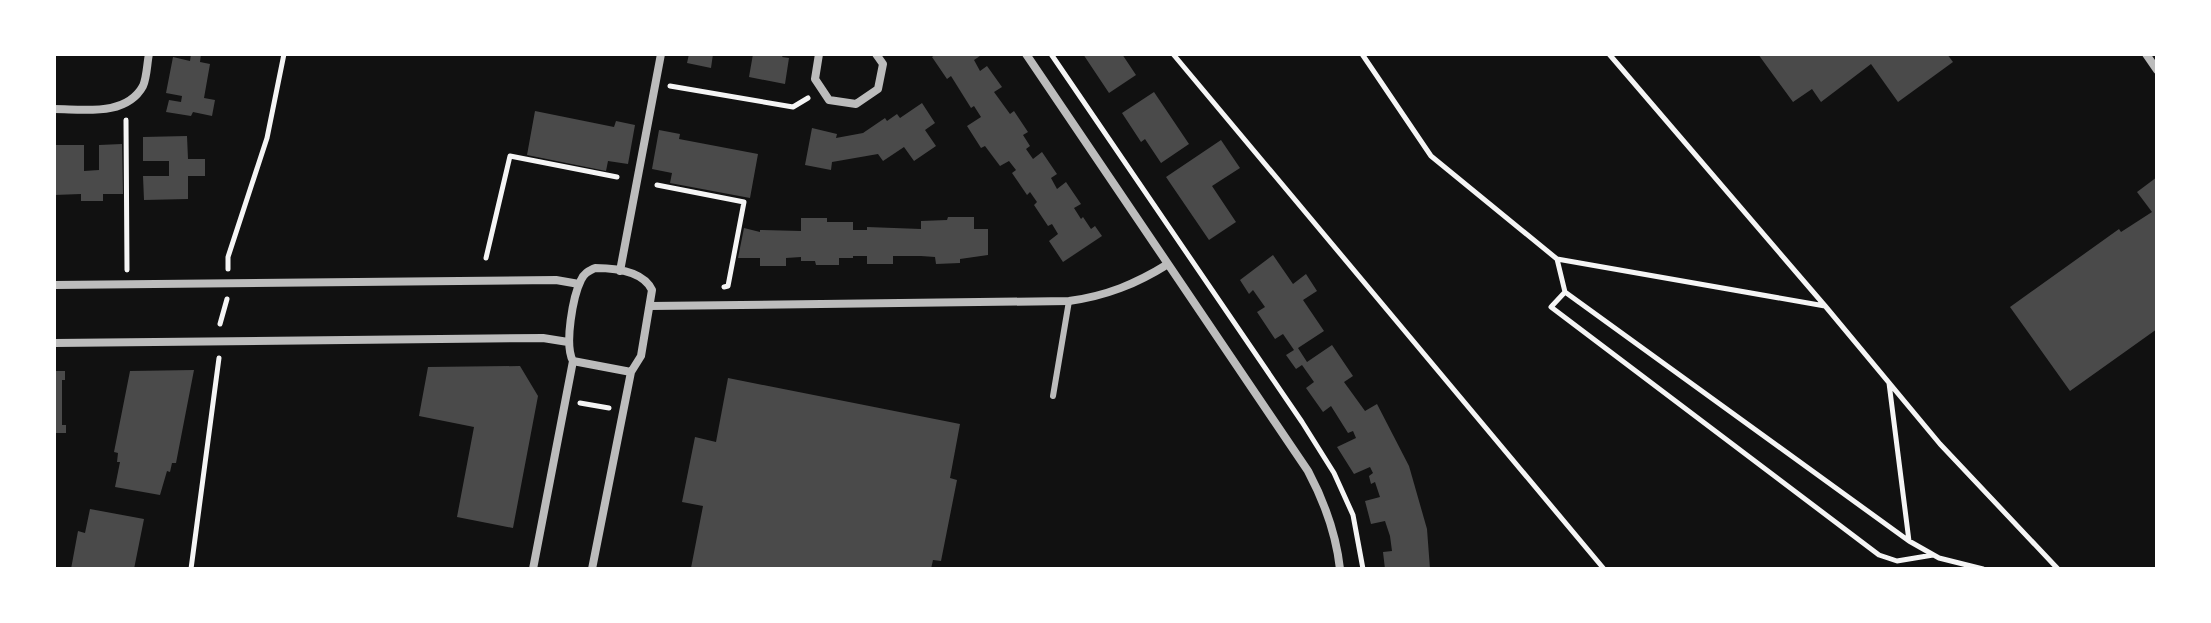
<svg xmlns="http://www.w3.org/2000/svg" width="2211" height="623" font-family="'Roboto Condensed',sans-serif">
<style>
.building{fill:#4a4a4a}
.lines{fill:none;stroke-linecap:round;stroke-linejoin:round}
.path{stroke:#f5f5f5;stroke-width:5}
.service{stroke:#bcbcbc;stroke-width:6}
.minor{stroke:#bcbcbc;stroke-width:8}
</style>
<rect width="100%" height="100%" fill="#111"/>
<!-- building -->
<path class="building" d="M191,54H201L200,62L210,64L204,98L215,100L212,116L193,112L191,116L166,112L169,100L181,102L182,96L166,93L173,57L190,61Z
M689,54H713L711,68L687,63Z
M753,54H784L782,57L789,58L785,84L749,77Z
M936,54H983L974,60L980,71L987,66L1002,87L994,92L1010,114L1014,111L1028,132L1023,135L1030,146L1026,149L1033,159L1042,152L1057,174L1051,178L1057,189L1066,182L1081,204L1074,208L1081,219L1083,217L1091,229L1095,226L1102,236L1063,262L1049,241L1058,234L1052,224L1048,226L1034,205L1037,202L1030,192L1027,195L1012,173L1016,170L1009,161L1000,166L985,146L981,148L967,126L981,117L974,106L971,108L951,76L947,79L932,57Z
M1083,54H1122L1136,75L1109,93Z
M1758,54H1947L1953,62L1898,102L1871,64L1821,102L1812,89L1793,102Z
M1154,92L1189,144L1161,163L1145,139L1141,142L1122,113Z
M922,103L935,123L925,130L936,146L914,161L904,147L883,161L878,154L832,162L831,170L805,165L812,128L837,134L836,138L863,133L885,118L887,121L897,114L900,118Z
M535,111L614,127L616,121L635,125L628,164L608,161L606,171L527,155Z
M659,130L680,134L679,139L758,154L750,198L670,183L672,173L652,169Z
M187,136L188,159H205V176H188V199L144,200L143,176H169V161H143V137Z
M1221,140L1240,168L1212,186L1236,222L1209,240L1166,177Z
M122,144L123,194H103V201H81V194L54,195V145H84V171L99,170V145Z
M2157,177V329L2070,391L2010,307L2119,229L2121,232L2152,212L2137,192Z
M948,217H974V229H988V255L960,259V263L936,264L935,257L921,256H893V264H867V256H853V258H839V265H816L815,261H801V257L786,258V266H760V258H738L744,228L760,232V230L801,231V218H827V222H853V230H867V227L921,229V221L947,220Z
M1273,255L1293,284L1306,274L1317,291L1303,300L1324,331L1298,348L1307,362L1332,345L1353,376L1344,382L1365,411L1377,404L1409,466L1427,529L1430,569H1385L1383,552L1392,551L1390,536L1385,521L1371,524L1365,501L1380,497L1375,482L1371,484L1369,476L1373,473L1370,467L1354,474L1337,447L1356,438L1353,431L1348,433L1331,406L1323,412L1306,388L1314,382L1302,365L1296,369L1286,355L1294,350L1283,334L1275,339L1257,312L1265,307L1253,290L1249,294L1240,280Z
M520,366L538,396L513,528L457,517L474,427L419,416L428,367Z
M194,370L176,463H172L170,472L167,471L160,495L115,487L120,462H117L118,453L114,452L130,371Z
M54,371H65V380H62V425H66V433H54Z
M728,378L960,424L950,478L957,480L941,561L933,560L931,569L691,568L703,506L682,502L695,437L716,442Z
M90,509L144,519L134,569H71L78,531L85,533Z"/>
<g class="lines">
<!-- path -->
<path class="path" d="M1051,54L1302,422L1334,473L1353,515L1363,569
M1173,54L1604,569
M1362,54L1431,156L1557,259L1825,306
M1609,54L1826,307L1940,444L2058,569
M670,86L793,107L808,98
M126,120L127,270
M657,185L744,202L728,286L724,287
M486,258L510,156L617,177
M1557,259L1565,292L1909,541
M228,269V257L267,138L284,54
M1565,292L1551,307L1879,555L1897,561L1933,555
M220,324L227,299
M1889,383L1909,541L1939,558L1983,569
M580,403L609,408
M191,569L219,358"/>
<!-- service -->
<path class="service" d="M1053,396L1069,301"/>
<!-- minor -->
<path class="minor" d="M819,54L815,79L829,100L856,104L878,89L883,64L876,54
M1026,54L1308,471C1325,503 1336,533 1340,569
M2146,54L2157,70
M54,109C83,109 126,117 143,86C147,77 147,63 149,54
M595,268C615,268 643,271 652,290L641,356L631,372L573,361C564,345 573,296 581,280C584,273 589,271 595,268Z
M620,271L661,54
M54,285L556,280L579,284
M650,306L1069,301C1106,296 1136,284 1168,264
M54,343L543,338L568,342
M533,569L573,361
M592,569L631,372"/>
</g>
<!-- border -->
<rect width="2211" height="623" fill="none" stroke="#ffffff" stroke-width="112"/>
</svg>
